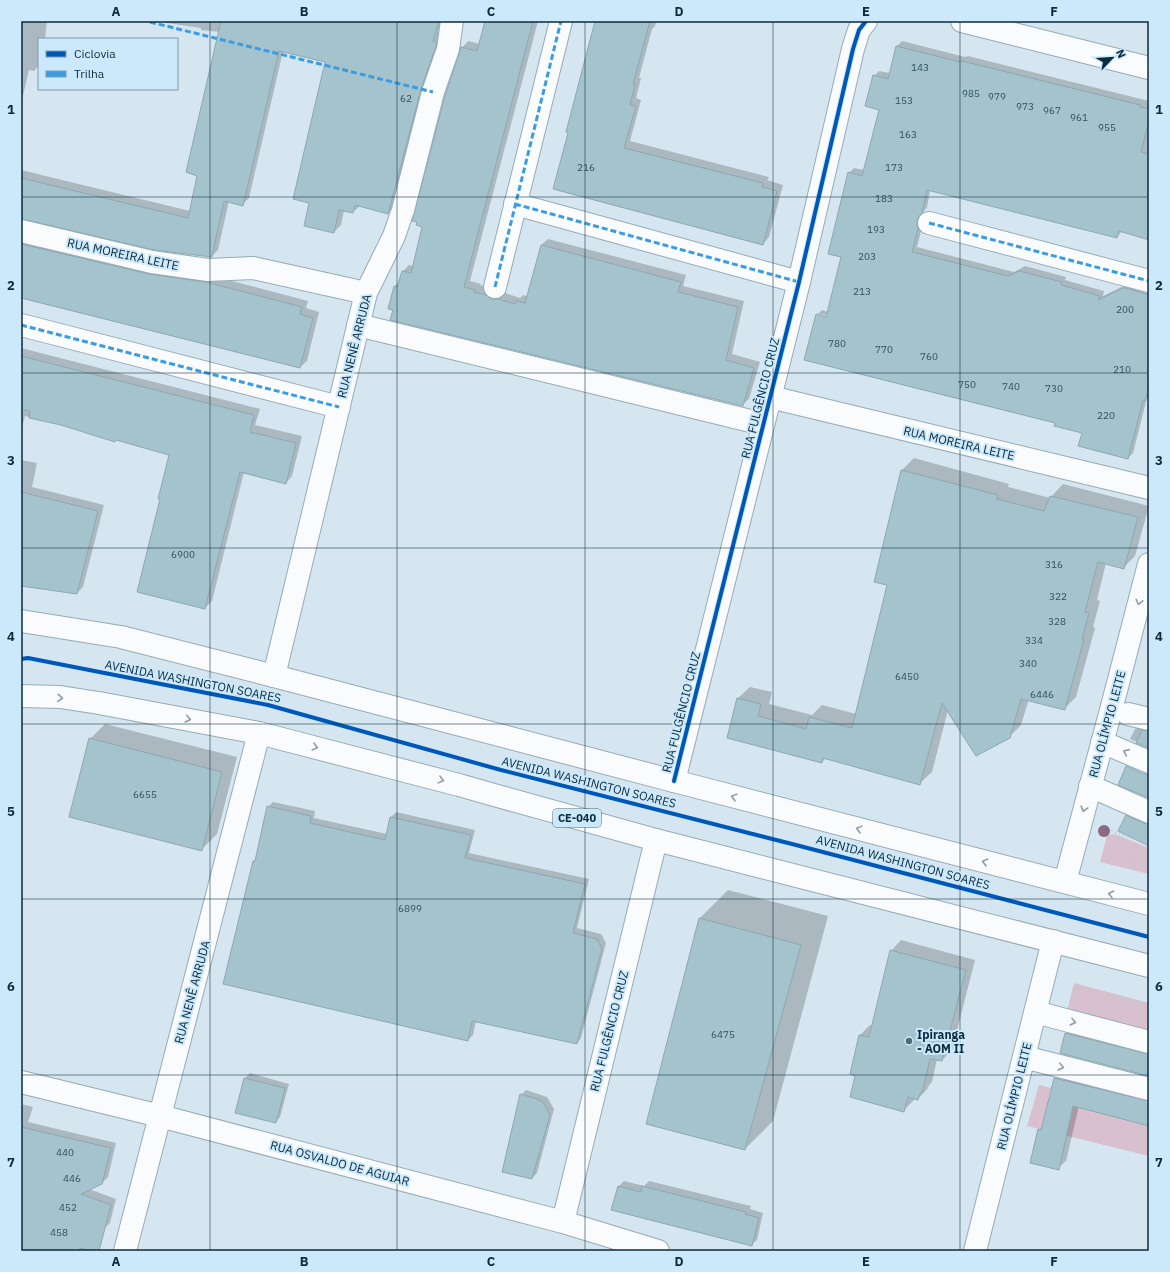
<svg xmlns="http://www.w3.org/2000/svg" width="1170" height="1272" font-family="'IBM Plex Sans',sans-serif">
<style>
.green{fill:#d8c0ce}
.shadow{fill:#0003;fill-rule:evenodd}
.building{fill:#a4c3cd;stroke:#8ca8b1}
.lines{fill:none;stroke-linecap:round;stroke-linejoin:round}
.minor-casing{stroke:#95abb8;stroke-width:24}
.highway-casing{stroke:#95abb8;stroke-width:24}
.path{stroke:#bdc6cc;stroke-width:2.5;stroke-dasharray:1 3;stroke-linecap:butt}
.minor{stroke:#f9fbfd;stroke-width:22}
.highway{stroke:#f9fbfd;stroke-width:22}
.quiet{stroke:#3a9ce3;stroke-width:3;stroke-dasharray:6 3;stroke-linecap:butt}
.cycleway-casing{stroke:#cce8fb;stroke-width:6}
.cycleway{stroke:#0057b8;stroke-width:4}
.tree{fill:#8e6984}
.oneway{stroke:#8d9da7}
.grid{fill:none;stroke:#0a2b3d;stroke-width:1;stroke-opacity:0.55}
.poi-dot{fill:#516c7c;stroke:#cce8fb;stroke-width:1.5}
.labels{text-anchor:middle;dominant-baseline:central;stroke-width:4;stroke-linejoin:round;paint-order:stroke}
.number-label{font-size:10px;fill:#305161}
.shield{fill:#cce8fb;stroke:#446476;stroke-width:1}
.shield-label{font-size:11px;font-weight:bold;fill:#0a2b3d}
.street-label{font-size:12px;fill:#0a2b3d;stroke:#cce8fb}
.poi-label{font-size:12px;font-weight:bold;fill:#0a2b3d;stroke:#cce8fb;text-anchor:start}
.neatline{fill:none;stroke:#0a2b3d;stroke-width:1.5}
.grid-label{font-size:13px;text-anchor:middle;font-weight:bold;fill:#0a2b3d}
</style>
<rect width="100%" height="100%" fill="#d6e6f0"/>
<!-- green -->
<path class="green" d="M1112,834L1117,835L1149,848V874L1100,862L1107,836Z
M1074,983L1149,1003V1032L1067,1011Z
M1039,1085L1051,1088L1048,1099L1149,1126V1156L1027,1126Z"/>
<!-- shadow -->
<path class="shadow" d="M21,21H47L45,39H39V66L34,71L29,70L21,104Z
M154,21H443L439,34L442,35L394,207L388,213L360,206L353,212L344,210L341,225L334,232L310,203L326,61L283,51L249,198L243,204L229,201L218,250L212,256L21,218V170L190,211L199,175L220,32L201,30V28Z
M486,21H538L470,281L481,284L480,285L492,289L498,293H505L520,298L523,295L528,296L541,245L548,239L686,275L683,286L744,301L732,354L760,362L749,399L742,405L394,310L395,286L400,281L403,271L409,265L413,266L423,226L462,48L468,41L480,44Z
M596,21H658L656,22L655,26L652,29L639,78H641L636,98L641,100L630,141L769,177L767,180L783,185L769,237L763,244L554,189Z
M902,41L965,57L968,56L1149,101V238L1122,231L1117,237L930,190L927,207L922,214V220L923,223L917,247L1014,272L1025,266L1066,277L1065,280L1104,291L1103,296L1130,283L1149,289V396L1147,398L1133,453L1128,458L1079,446L1083,432L1056,425L1057,423L805,359L817,315L822,310L828,312L842,257L829,253L849,173L854,168L865,170L881,109L867,106L874,76L879,71L890,73L897,46ZM819,314L831,317V319L819,316Z
M21,235L213,276L308,301L306,308L319,312L307,361L300,367L21,297Z
M21,348L260,409L255,425L302,436L292,476L286,483L244,472L212,601L205,608L161,499L170,454L61,424L25,416L21,432Z
M914,458L1009,484L1008,487L1050,498L1063,484L1149,506L1135,556L1123,568L1106,563L1097,600L1100,601L1093,627L1095,628L1076,697L1064,709L1029,699L1021,725L1009,737L948,710L932,772L920,783L826,758L822,762L728,737L738,698L750,687L772,692L769,704L812,715L822,705L856,714L889,585L875,581L902,470Z
M21,460L37,463L32,487L104,505L83,587L77,593L21,585Z
M105,724L237,757L217,834L201,850L90,739Z
M1140,724L1149,726V747L1130,739L1135,729Z
M1132,762L1149,769V774L1128,765Z
M273,802L315,811L314,818L387,834L391,817L396,812L475,830L469,853L589,879L577,928L601,934L606,943L581,1038L577,1043L476,1021L473,1035L468,1040L254,862L257,859L268,807Z
M1131,811L1149,819V844L1127,816Z
M728,890L828,916L773,1121L745,1149L647,1123L700,918Z
M901,940L975,960L952,1050L942,1060L937,1059L932,1082L929,1085L928,1088L918,1099L915,1098L914,1100L904,1110L856,1075L860,1035L870,1025L873,1026L891,951Z
M1074,1026L1149,1046V1075L1066,1033Z
M1062,1070L1149,1093V1125L1079,1106L1066,1161L1058,1168L1039,1130L1043,1126L1055,1078Z
M250,1073L289,1084L280,1117L276,1122L245,1078Z
M526,1090L547,1097L554,1109L537,1173L532,1178L521,1095Z
M21,1104L33,1107L28,1122L116,1143L108,1177L102,1183L89,1189L116,1199L110,1223L104,1229L99,1251H21Z
M624,1181L644,1186L649,1181L751,1206L750,1209L763,1213L757,1240L751,1245L619,1186Z"/>
<!-- building -->
<path class="building" d="M221,21H439L433,41L436,42V46L421,89L388,214L355,205L353,213L339,210L334,233L304,226L309,203L293,199L325,62L279,51L243,206L224,201L212,257L154,250L22,219L21,178L188,218L197,176L186,172Z
M485,21H533L464,287L475,290L474,292L486,295L492,299H498L515,304L516,301L525,303L541,245L681,282L678,292L738,307L726,360L754,368L743,406L390,320L393,310L388,309L394,286L397,287L402,271L411,273L422,227L416,225L417,222L412,221L445,96L461,47L477,51Z
M595,21H650L633,84L635,85L630,105L636,106L624,148L763,183L762,187L777,191L763,245L553,189L568,133L566,132Z
M896,46L960,62L962,61L1104,96L1140,105V107L1149,109V120L1141,152L1149,154V240L1119,231L1117,238L927,190L922,213L920,215L917,220V226L918,229L912,252L1008,276L1019,271L1062,282L1061,285L1100,296L1098,300L1104,297H1106V296L1122,288H1126L1149,295V386L1145,401L1143,400L1128,459L1078,446L1082,433L1054,426L1055,423L804,360L816,314L826,317L841,257L828,254L848,172L862,176L879,110L865,106L873,75L888,79Z
M21,244L149,274L206,282L302,307L300,314L313,318L300,368L21,298Z
M21,356L254,415L250,432L296,443L286,484L240,472L205,609L137,592L160,499H158L169,455L116,440L115,442L61,425L29,418L30,411L21,409Z
M901,470L998,495L997,499L1044,511L1050,496L1138,517L1124,569L1098,562L1085,612L1089,613L1082,639H1084L1065,710L1021,699L1010,738L976,756L942,703L920,785L823,758L822,763L727,738L737,698L761,704L758,716L806,729L809,717L852,728L887,585L874,582Z
M21,492L98,511L77,594L21,586Z
M1142,730L1149,731V748L1136,743Z
M89,738L222,772L202,851L69,817Z
M1126,766L1144,774H1149V798L1118,785Z
M267,806L311,816L310,823L385,840L390,817L471,835L465,858L585,884L573,933L597,939L602,949L577,1044L472,1021L468,1041L223,984L253,861H255Z
M1126,815L1144,823L1149,824V846L1118,831Z
M699,918L801,945L745,1150L646,1124Z
M890,950L966,970L942,1061L930,1059L922,1093H920L918,1100L908,1097L904,1112L850,1097L855,1076L850,1074L859,1035L869,1037Z
M1065,1033L1149,1054V1076L1060,1053Z
M244,1078L285,1088L276,1123L235,1113Z
M1054,1078L1149,1101V1126L1073,1106L1059,1170L1030,1163L1038,1129L1041,1130Z
M520,1094L537,1099L543,1102L550,1115L532,1179L502,1172Z
M21,1127L111,1148L102,1184L81,1194L111,1205L99,1251H93L80,1248L79,1251H21Z
M618,1186L641,1192L642,1186L746,1212L745,1214L759,1218L752,1246L611,1210Z"/>
<g class="lines">
<!-- minor casing -->
<g class="minor-casing">
<path id="minor" d="M962,21L1149,68
M515,204L799,282
M929,223L1149,281
M21,231L152,262L208,270L253,268L366,293
M495,287L561,21
M21,325L339,407
M358,325L763,424
M770,397L1149,488
M274,676L366,293L394,236L403,210L433,92L448,49L452,21
M1128,714L1149,719
M1102,742L1149,762
M674,781L799,282L853,49L859,30L866,21
M1090,786L1149,812
M1065,882L1111,710L1149,564
M1035,1012L1149,1042
M1024,1057L1149,1089
M21,1082L160,1116L563,1222L658,1251
M563,1222L656,840
M125,1251L259,733
M975,1251L1053,941"/>
</g>
<!-- highway casing -->
<g class="highway-casing">
<path id="highway" d="M21,621L121,637L274,676L674,781L1149,904
M21,696L60,697L99,703L259,733L459,785L494,795L656,840L1149,966"/>
</g>
<!-- path -->
<path class="path" d="M1104,834L1112,831L1149,844
M1149,856L1114,846L1112,856L1149,865
M1074,997L1076,987L1149,1006"/>
<!-- minor -->
<use href="#minor" class="minor"/>
<!-- highway -->
<use href="#highway" class="highway"/>
<!-- quiet -->
<path class="quiet" d="M150,22L433,92
M515,204L799,282
M929,223L1149,281
M495,287L561,21
M21,325L339,407"/>
<!-- cycleway casing -->
<g class="cycleway-casing">
<path id="cycleway" d="M21,659L28,658L268,705L501,770L796,845L1149,937
M674,781L799,282L853,49L859,30L866,21"/>
</g>
<!-- cycleway -->
<use href="#cycleway" class="cycleway"/>
</g>
<!-- trees -->
<circle class="tree" cx="1104" cy="831" r="6"/>
<!-- one-way arrows -->
<defs><path id="oneway-chevron" d="M-2-3.5L2.5 0L-2 3.5" fill="none" stroke-width="1.6" stroke-linecap="round" stroke-linejoin="round"/></defs>
<g class="oneway">
<use href="#oneway-chevron" transform="translate(1139 602) rotate(104)"/>
<use href="#oneway-chevron" transform="translate(60 698) rotate(5)"/>
<use href="#oneway-chevron" transform="translate(188 719) rotate(11)"/>
<use href="#oneway-chevron" transform="translate(315 747) rotate(15)"/>
<use href="#oneway-chevron" transform="translate(1126 752) rotate(-156)"/>
<use href="#oneway-chevron" transform="translate(441 780) rotate(15)"/>
<use href="#oneway-chevron" transform="translate(734 797) rotate(-165)"/>
<use href="#oneway-chevron" transform="translate(1084 809) rotate(105)"/>
<use href="#oneway-chevron" transform="translate(859 829) rotate(-165)"/>
<use href="#oneway-chevron" transform="translate(985 862) rotate(-165)"/>
<use href="#oneway-chevron" transform="translate(1111 894) rotate(-166)"/>
<use href="#oneway-chevron" transform="translate(1073 1022) rotate(14)"/>
<use href="#oneway-chevron" transform="translate(1061 1067) rotate(14)"/>
</g>
<!-- grid -->
<path class="grid" d="M210,21V1251M397,21V1251M585,21V1251M773,21V1251M960,21V1251M21,197H1149M21,373H1149M21,548H1149M21,724H1149M21,899H1149M21,1075H1149"/>
<!-- markers -->
<circle class="poi-dot" cx="909" cy="1041" r="4"/>
<g class="labels">
<!-- number labels -->
<g class="number-label">
<text x="920" y="67">143</text>
<text x="971" y="93">985</text>
<text x="997" y="96">979</text>
<text x="406" y="98">62</text>
<text x="904" y="100">153</text>
<text x="1025" y="106">973</text>
<text x="1052" y="110">967</text>
<text x="1079" y="117">961</text>
<text x="1107" y="127">955</text>
<text x="908" y="134">163</text>
<text x="586" y="167">216</text>
<text x="894" y="167">173</text>
<text x="884" y="198">183</text>
<text x="876" y="229">193</text>
<text x="867" y="256">203</text>
<text x="862" y="291">213</text>
<text x="1125" y="309">200</text>
<text x="837" y="343">780</text>
<text x="884" y="349">770</text>
<text x="929" y="356">760</text>
<text x="1122" y="369">210</text>
<text x="967" y="384">750</text>
<text x="1011" y="386">740</text>
<text x="1054" y="388">730</text>
<text x="1106" y="415">220</text>
<text x="183" y="554">6900</text>
<text x="1054" y="564">316</text>
<text x="1058" y="596">322</text>
<text x="1057" y="621">328</text>
<text x="1034" y="640">334</text>
<text x="1028" y="663">340</text>
<text x="907" y="676">6450</text>
<text x="1042" y="694">6446</text>
<text x="145" y="794">6655</text>
<text x="410" y="908">6899</text>
<text x="723" y="1034">6475</text>
<text x="65" y="1152">440</text>
<text x="72" y="1178">446</text>
<text x="68" y="1207">452</text>
<text x="59" y="1232">458</text>
</g>
<!-- shield labels -->
<rect class="shield" x="553" y="809" width="48" height="18" rx="3"/>
<g class="shield-label">
<text x="577" y="818">CE-040</text>
</g>
<!-- street labels -->
<g class="street-label">
<text transform="translate(123 254) rotate(12)">RUA MOREIRA LEITE</text>
<text transform="translate(354 346) rotate(-76)">RUA NENÊ ARRUDA</text>
<text transform="translate(760 398) rotate(-76)">RUA FULGÊNCIO CRUZ</text>
<text transform="translate(959 443) rotate(13)">RUA MOREIRA LEITE</text>
<text transform="translate(193 681) rotate(11)">AVENIDA WASHINGTON SOARES</text>
<text transform="translate(681 712) rotate(-76)">RUA FULGÊNCIO CRUZ</text>
<text transform="translate(1107 724) rotate(-75)">RUA OLÍMPIO LEITE</text>
<text transform="translate(589 782) rotate(14)">AVENIDA WASHINGTON SOARES</text>
<text transform="translate(903 862) rotate(15)">AVENIDA WASHINGTON SOARES</text>
<text transform="translate(192 992) rotate(-75)">RUA NENÊ ARRUDA</text>
<text transform="translate(609 1031) rotate(-76)">RUA FULGÊNCIO CRUZ</text>
<text transform="translate(1014 1096) rotate(-76)">RUA OLÍMPIO LEITE</text>
<text transform="translate(340 1163) rotate(15)">RUA OSVALDO DE AGUIAR</text>
</g>
<!-- poi labels -->
<g class="poi-label">
<text x="917" y="1034">Ipiranga<tspan x="917" dy="14">- AOM II</tspan></text>
</g>
</g>
<!-- border -->
<rect width="1170" height="1272" fill="none" stroke="#cce8fb" stroke-width="44"/>
<!-- legend -->
<rect x="38" y="38" width="140" height="52" fill="#cce8fb" stroke="#7e9caf"/>
<rect x="46" y="51" width="20" height="6" fill="#0057b8" stroke="#7e9caf"/>
<text x="74" y="58" font-size="12" fill="#0a2b3d">Ciclovia</text>
<rect x="46" y="71" width="20" height="6" fill="#3a9ce3" stroke="#7e9caf"/>
<text x="74" y="78" font-size="12" fill="#0a2b3d">Trilha</text>
<!-- north arrow -->
<g transform="translate(1112 58) rotate(65)" stroke="#cce8fb" stroke-width="3" paint-order="stroke">
<path d="M0-3L7 15L0 10L-7 15Z" fill="#0a2b3d"/>
<text y="-6" font-size="11" font-weight="bold" text-anchor="middle" fill="#0a2b3d">N</text>
</g>
<rect x="22" y="22" width="1126" height="1228" class="neatline"/>
<g class="grid-label">
<text x="116" y="16">A</text>
<text x="304" y="16">B</text>
<text x="491" y="16">C</text>
<text x="679" y="16">D</text>
<text x="866" y="16">E</text>
<text x="1054" y="16">F</text>
<text x="11" y="114">1</text>
<text x="1159" y="114">1</text>
<text x="11" y="290">2</text>
<text x="1159" y="290">2</text>
<text x="11" y="465">3</text>
<text x="1159" y="465">3</text>
<text x="11" y="641">4</text>
<text x="1159" y="641">4</text>
<text x="11" y="816">5</text>
<text x="1159" y="816">5</text>
<text x="11" y="991">6</text>
<text x="1159" y="991">6</text>
<text x="11" y="1167">7</text>
<text x="1159" y="1167">7</text>
<text x="116" y="1266">A</text>
<text x="304" y="1266">B</text>
<text x="491" y="1266">C</text>
<text x="679" y="1266">D</text>
<text x="866" y="1266">E</text>
<text x="1054" y="1266">F</text>
</g>
</svg>
